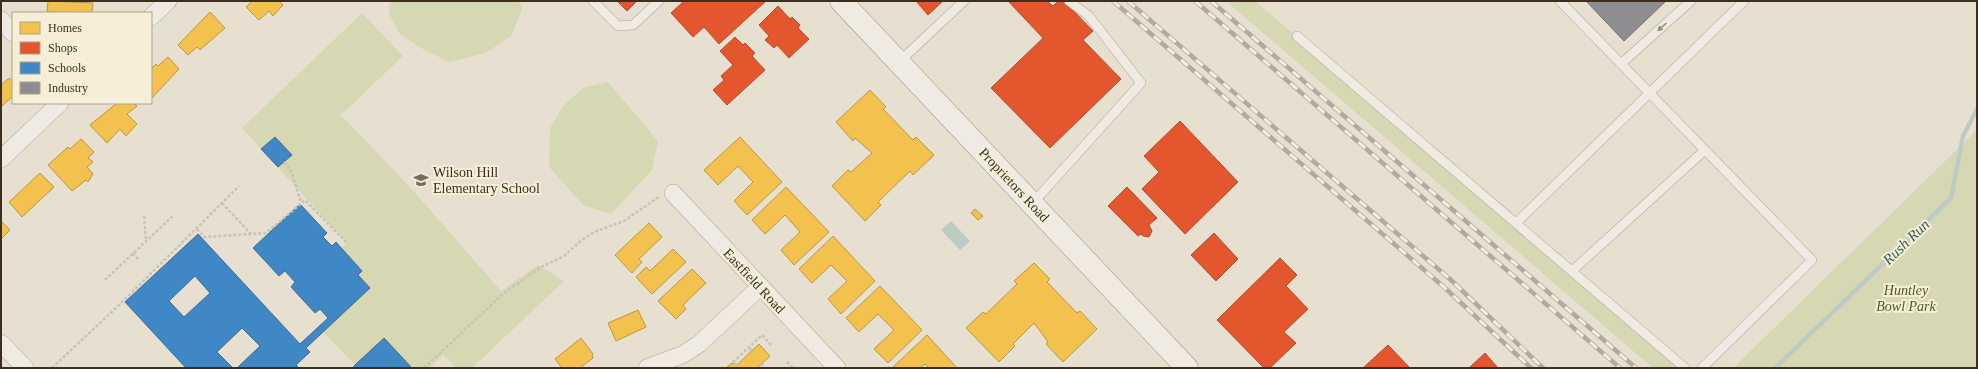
<svg xmlns="http://www.w3.org/2000/svg" width="1978" height="369" font-family="Georgia,serif">
<style>
.green{fill:#d6d7b3}
.water{fill:#bcccc2}
.homes{fill:#f2c14e;stroke:#bc9540}
.shops{fill:#e4572e;stroke:#b24b2a}
.schools{fill:#3f88c5;stroke:#3e6d94;fill-rule:evenodd}
.industry{fill:#8d8d92;stroke:#757070}
.lines{fill:none;stroke-linecap:round;stroke-linejoin:round}
.stream{stroke:#bcccc2;stroke-width:4.5}
.lane-casing{stroke:#ada599;stroke-width:10}
.street-casing{stroke:#ada599;stroke-width:18}
.secondary-casing{stroke:#9c958a;stroke-width:23}
.path{stroke:#c8c2b9;stroke-width:2.5;stroke-dasharray:3 2;stroke-linecap:butt}
.lane{stroke:#efebe3;stroke-width:9}
.street{stroke:#efebe3;stroke-width:17}
.secondary{stroke:#efebe3;stroke-width:22}
.rail-casing{stroke:#afaaa2;stroke-width:4.5}
.rail{stroke:#f7eed8;stroke-width:3;stroke-dasharray:9;stroke-linecap:butt}
.oneway{fill:#968c82}
.labels{text-anchor:middle;dominant-baseline:central;stroke-width:4;stroke-linejoin:round;paint-order:stroke}
.poi-label{font-size:14px;fill:#3d2e20;stroke:#f7eed8;text-anchor:start}
.street-label{font-size:14px;fill:#3d2e20;stroke:#f7eed8}
.park-label{font-size:14px;font-style:italic;fill:#4d5a26;stroke:#f7eed8}
.water-label{font-size:15px;font-style:italic;fill:#2f5d5a;stroke:#f7eed8}
</style>
<rect width="100%" height="100%" fill="#e7e0d1"/>
<!-- green -->
<path class="green" d="M390,1H517L523,6L512,35L486,53L449,62L421,48L400,34L389,14Z
M1226,1H1255L1685,368H1653Z
M362,13L403,56L341,115L409,186L501,291L538,265L564,281L472,368H456L443,355L430,368H412L384,338L355,365L323,332L370,288L358,275L362,271L341,248L347,243L242,128Z
M608,82L658,141L652,170L611,214L583,205L549,167L550,128L563,106L583,88Z
M1977,130V368H1733Z"/>
<!-- water -->
<path class="water" d="M951,221L970,241L960,250L941,230Z"/>
<!-- homes -->
<path class="homes" d="M48,1L93,3L92,13L47,12Z
M252,1H279L283,5L273,16L269,11L259,20L246,7Z
M210,12L225,28L200,50L197,47L188,55L178,45Z
M168,57L179,69L151,99V69L156,64L158,66Z
M9,78L13,82V96L1,107V85Z
M870,90L886,107L883,109L913,140L916,137L934,155L913,175L910,171L878,202L881,205L865,221L832,186L848,170L851,172L872,153L855,138L853,141L836,122Z
M117,103H134L137,106L127,114L137,124L126,136L120,129L107,143L90,125Z
M740,137L782,182L747,215L734,201L753,182L738,166L718,185L704,170Z
M81,139L94,152L88,158L93,162L87,167L93,174L88,182L86,180L72,191L48,165L68,147L70,149Z
M40,173L54,187L22,217L9,202Z
M786,187L829,232L794,265L781,250L800,232L785,215L765,234L752,220Z
M975,209L983,216L978,220L971,213Z
M1,221L10,230L1,239Z
M649,223L662,237L639,259L642,262L632,273L615,255Z
M833,236L875,281L841,314L828,299L847,281L831,265L812,283L799,269Z
M673,249L686,262L652,294L636,277L646,267L650,271Z
M1034,263L1050,279L1047,282L1077,313L1080,311L1097,329L1063,362L1046,344L1048,342L1034,323L1013,344L1015,346L999,362L966,328L983,312L986,314L1017,284L1014,281Z
M692,269L706,283L683,305L686,309L676,319L658,301Z
M880,286L922,330L888,363L874,349L894,330L878,314L859,332L846,318Z
M638,310L646,327L616,341L608,323Z
M927,335L957,368H929L925,364L920,368H892Z
M581,338L593,354L592,355L593,358L580,368H562L555,359Z
M759,344L770,356L757,368H726L732,363L737,365Z"/>
<!-- shops -->
<path class="shops" d="M617,1H637L627,11Z
M684,1H766L719,44L704,27L693,37L671,13Z
M916,1H943L928,15Z
M1008,1H1047L1053,6L1058,1H1064L1093,31L1083,40L1121,79L1050,148L991,88L1043,38Z
M778,6L790,19L792,17L800,25L798,28L809,39L789,58L777,45L774,48L765,40L769,36L759,25Z
M735,37L743,45L745,43L755,53L752,56L765,70L727,105L713,90L724,80L721,76L733,65L720,51Z
M1180,121L1238,182L1185,234L1142,189L1159,172L1144,156Z
M1127,187L1157,218L1149,225L1152,231L1149,237L1143,236L1141,234L1138,236L1108,206Z
M1214,233L1238,259L1216,281L1191,255Z
M1280,258L1297,275L1286,286L1308,309L1284,332L1296,343L1270,368H1264L1217,320Z
M1388,345L1410,368H1363Z
M1485,353L1498,368H1469Z"/>
<!-- schools -->
<path class="schools" d="M275,137L292,155L278,167L261,149Z
M300,204L327,233L323,237L332,246L336,242L362,271L358,275L370,288L306,348L310,352L296,365L299,368H237L260,346L242,328L217,352L233,368H186L125,302L198,234L300,344L328,318L320,309L315,313L291,287L295,282L285,271L279,276L253,248ZM195,276L210,293L184,317L169,301Z
M384,338L412,368H352L355,365Z"/>
<!-- industry -->
<path class="industry" d="M1586,1H1666L1624,41Z"/>
<g class="lines">
<!-- stream -->
<path class="stream" d="M1775,368L1951,198L1963,136L1977,109"/>
<!-- lane casing -->
<g class="lane-casing">
<path id="lane" d="M593,1L618,26L633,25L659,1
M1560,1L1812,260L1702,368
M1297,36L1685,368
M899,62L964,1
M1623,62L1691,1
M1032,204L1141,83L1089,16L1069,1
M1516,223L1744,1
M1572,271L1705,150"/>
</g>
<!-- street casing -->
<g class="street-casing">
<path id="street" d="M151,17L168,1
M1,20L13,33
M1,159L60,103
M673,193L837,368
M1,343L25,368
M647,368L684,354L699,344L760,287"/>
</g>
<!-- secondary casing -->
<g class="secondary-casing">
<path id="secondary" d="M841,1L1187,368"/>
</g>
<!-- path -->
<path class="path" d="M284,162L291,171L301,202
M222,203L251,234
M144,216L146,241
M197,229L204,237L266,233L305,200L347,243
M133,253L139,260
M105,280L174,215
M749,348L752,351
M787,362L793,368
M761,364L763,366
M737,365L733,362L762,335L771,345
M52,368L116,308L239,186
M424,368L504,293L541,267L564,256L582,240L594,232L624,221L660,196"/>
<!-- lane -->
<use href="#lane" class="lane"/>
<!-- street -->
<use href="#street" class="street"/>
<!-- secondary -->
<use href="#secondary" class="secondary"/>
<!-- rail casing -->
<g class="rail-casing">
<path id="rail" d="M1113,1L1445,288L1531,368
M1128,1L1451,280L1543,368
M1195,1L1620,368
M1211,1L1636,368"/>
</g>
<!-- rail -->
<use href="#rail" class="rail"/>
</g>
<!-- one-way arrows -->
<defs><path id="oneway-solid" d="M-6-.8H1V-3.2L6.5 0L1 3.2V.8H-6Z"/></defs>
<use class="oneway" href="#oneway-solid" transform="translate(1662 27) rotate(138)"/>
<!-- icons -->
<defs>
<g id="school-bare" transform="scale(1.2)"><path d="M0-5L7-2L0 1L-7-2ZM-4 1L0 2.5L4 1V4Q0 6-4 4Z" fill="#786c5e" stroke="#f7eed8" stroke-width="2.5" paint-order="stroke"/></g>
</defs>
<g fill-rule="evenodd">
<use href="#school-bare" x="421" y="180"/>
</g>
<g class="labels">
<!-- poi labels -->
<g class="poi-label">
<text x="433" y="172">Wilson Hill<tspan x="433" dy="16">Elementary School</tspan></text>
</g>
<!-- street labels -->
<g class="street-label">
<text transform="translate(1014 185) rotate(47)">Proprietors Road</text>
<text transform="translate(754 281) rotate(47)">Eastfield Road</text>
</g>
<!-- park labels -->
<g class="park-label">
<text x="1906" y="290">Huntley<tspan x="1906" dy="16">Bowl Park</tspan></text>
</g>
<!-- water labels -->
<g class="water-label">
<text transform="translate(1906 242) rotate(-44)">Rush Run</text>
</g>
</g>
<!-- border -->
<rect width="1978" height="369" fill="none" stroke="#3d2e20" stroke-width="4"/>
<!-- legend -->
<rect x="12" y="12" width="140" height="92" fill="#f7eed8" stroke="#ada18e"/>
<rect x="20" y="22" width="20" height="12" fill="#f2c14e" stroke="#ada18e"/>
<text x="48" y="32" font-size="12" fill="#3d2e20">Homes</text>
<rect x="20" y="42" width="20" height="12" fill="#e4572e" stroke="#ada18e"/>
<text x="48" y="52" font-size="12" fill="#3d2e20">Shops</text>
<rect x="20" y="62" width="20" height="12" fill="#3f88c5" stroke="#ada18e"/>
<text x="48" y="72" font-size="12" fill="#3d2e20">Schools</text>
<rect x="20" y="82" width="20" height="12" fill="#8d8d92" stroke="#ada18e"/>
<text x="48" y="92" font-size="12" fill="#3d2e20">Industry</text>
</svg>
